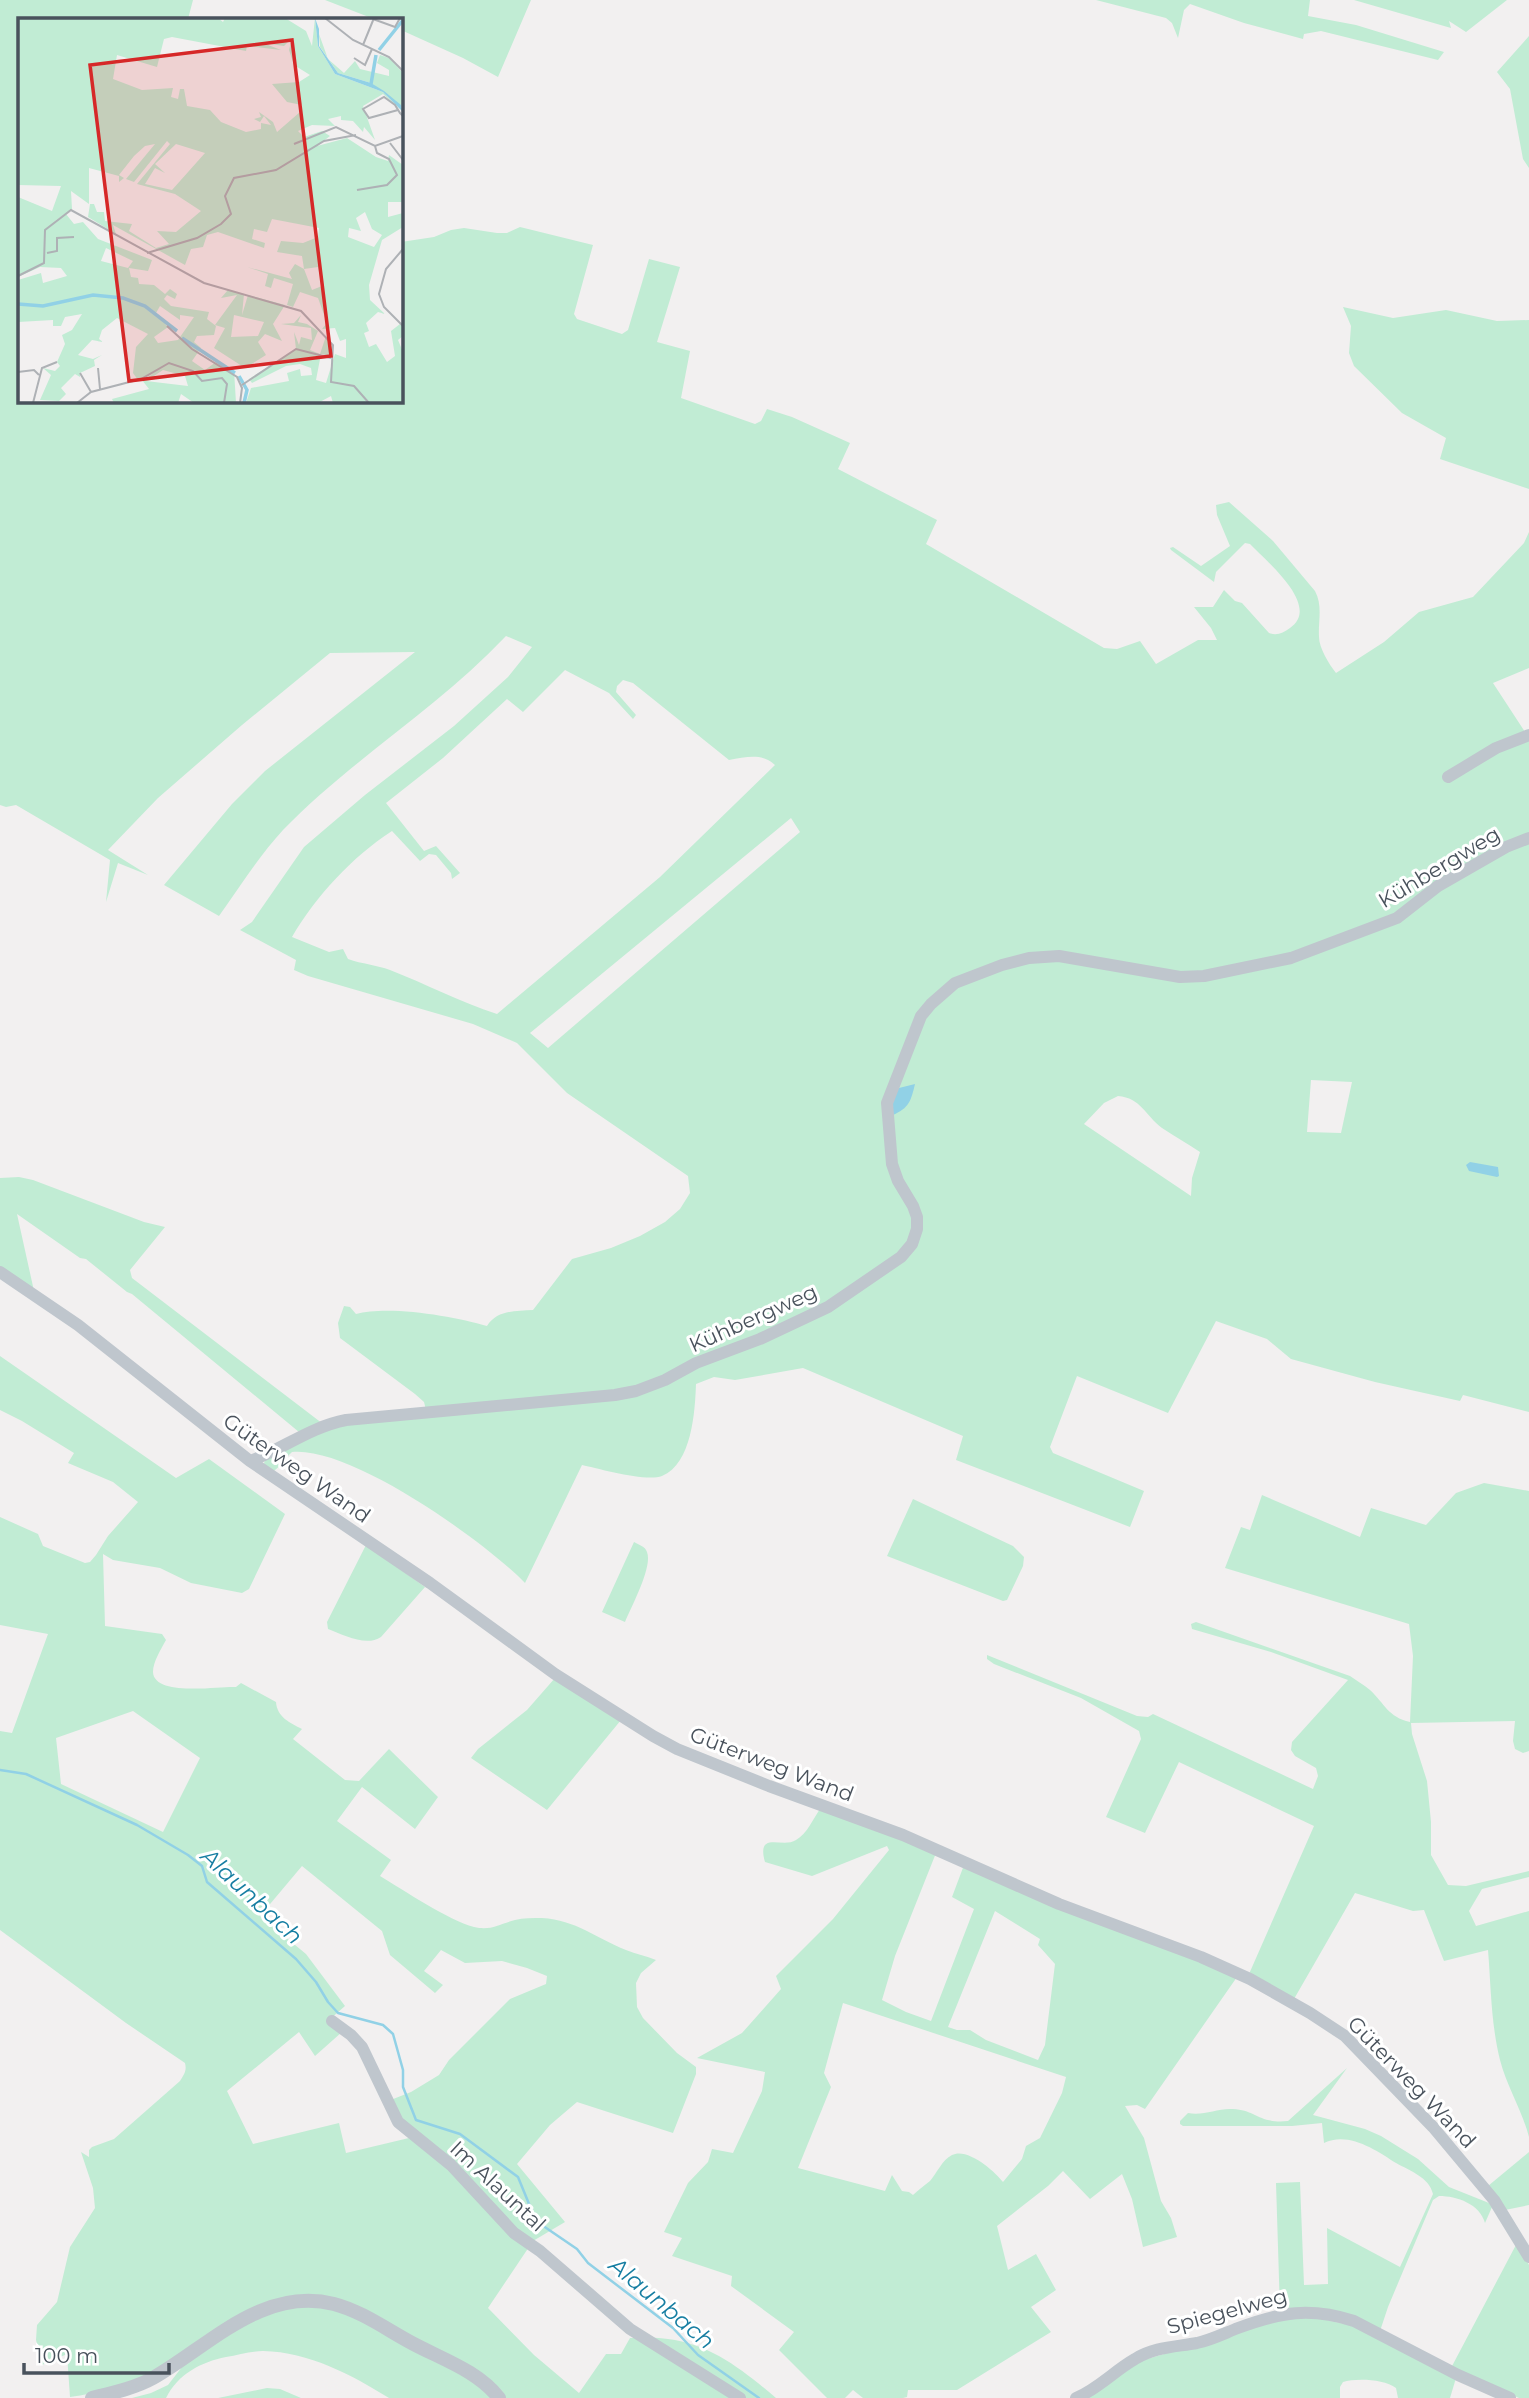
<svg xmlns="http://www.w3.org/2000/svg" width="1529" height="2398" font-family="Montserrat,sans-serif">
<style>
.green{fill:#c1ecd4;fill-rule:evenodd}
.water{fill:#91d1e6}
.lines{fill:none;stroke-linecap:round;stroke-linejoin:round}
.stream{stroke:#91d1e6;stroke-width:2.5}
.minor{stroke:#bfc6cd;stroke-width:12}
.tertiary{stroke:#bfc6cd;stroke-width:14}
.labels{text-anchor:middle;dominant-baseline:central;stroke-width:6;stroke-linejoin:round;paint-order:stroke}
.street-label{font-size:21px;fill:#49525c;stroke:#fff}
.water-label{font-size:23px;font-style:italic;fill:#167ea2;stroke:#fff}
.inset-river{fill:none;stroke:#91d1e6;stroke-width:3.5}
.inset-road{fill:none;stroke:#aeb1b5;stroke-width:2}
.view{fill:#d62828;fill-opacity:0.15;stroke:#d62828;stroke-width:3.5}
.inset-edge{fill:none;stroke:#49525c;stroke-width:3.5}
</style>
<rect width="100%" height="100%" fill="#f2f0f0"/>
<!-- green -->
<path class="green" d="M0,0H193L188,19H19V401H401V242L434,237L451,230L464,228L497,233H507L520,227L593,245L574,314L577,319L622,334L628,330L649,259L680,267L657,342L690,351L681,398L755,424L761,421L767,409L792,417L850,443L838,469L937,520L926,544L1104,648L1117,649L1140,641L1156,664L1198,640H1217L1211,628L1194,607H1213L1224,590L1235,601L1242,603L1269,633C1277,636 1283,633 1290,628C1322,606 1266,561 1250,544L1245,543L1216,572L1214,582L1171,550L1170,548L1173,547L1201,566L1230,546L1217,515L1216,505L1229,502L1273,541L1315,591C1323,606 1318,621 1319,637C1319,648 1329,664 1336,673L1384,642L1419,612L1473,597L1524,543L1529,532V668L1493,683L1529,738V1412L1463,1395L1460,1401L1375,1382L1291,1359L1267,1339L1216,1321L1168,1413L1077,1376L1050,1447L1053,1453L1144,1491L1130,1527L956,1460L963,1436L803,1368L735,1380L714,1377L696,1384C695,1411 692,1464 662,1476C646,1482 600,1469 582,1465L525,1583C484,1541 351,1446 292,1452C284,1459 281,1467 272,1472L264,1464L265,1459L305,1437L132,1294L127,1292L86,1259L80,1258L17,1214L34,1291L0,1267V1178L19,1177L33,1180L144,1222L165,1227L130,1270L132,1278L327,1427L427,1414L424,1402L415,1394L340,1338L338,1323L344,1306L350,1307L356,1314C388,1305 454,1316 487,1326C497,1310 515,1311 533,1310L572,1259L611,1248L640,1236L665,1222L680,1209L690,1193L688,1176L567,1093L517,1043L473,1024L308,976L294,970L296,960L240,930L252,922L304,847L365,795L454,726L508,677L532,647L506,636C438,708 352,759 283,830C259,856 240,887 219,916L164,885L232,804L265,771L415,652L330,653L242,725L158,798L108,850L148,875L118,863L106,902L110,860L16,805L6,807L0,805ZM565,670L609,693L633,719L636,715L616,692L617,686L623,680L633,683L729,760C747,757 762,753 775,765L660,877L497,1014C460,1002 426,984 390,970C377,965 362,964 348,959L343,949L329,952L292,937C316,896 352,857 392,831L420,861L429,854L436,855L451,873L452,879L460,873L436,846L424,851L386,803L443,758L507,699L523,712ZM791,818L800,832L548,1048L530,1033ZM1311,1080L1352,1082L1341,1133L1307,1132ZM1118,1096C1141,1098 1145,1115 1162,1128C1174,1136 1188,1144 1200,1152L1192,1178L1191,1196L1084,1124L1104,1103Z
M325,0H531L498,77L463,58L401,30V19H374Z
M1096,0H1310L1308,16L1356,25L1444,52L1438,60L1321,31L1304,34L1303,39L1244,23L1190,4L1184,10L1178,38L1172,23L1166,18Z
M1354,0H1507L1466,32L1449,21L1451,28Z
M1529,36V168L1523,159L1510,89L1497,72Z
M1343,307L1393,318L1446,310L1497,321L1529,320V489L1440,459L1446,438L1402,413L1354,366L1349,353L1351,326Z
M0,1356L176,1478L209,1459L285,1514L249,1589L242,1593L191,1583L160,1568L113,1560L103,1554L105,1626L162,1634L166,1640C161,1649 153,1662 153,1672C154,1697 219,1686 236,1687L241,1683L276,1702C277,1717 290,1723 302,1729L293,1739L345,1780L359,1781L389,1749L438,1797L415,1829L362,1787L337,1821L391,1860L380,1876C405,1891 448,1920 474,1927C491,1931 499,1924 515,1920C523,1918 533,1918 542,1918C576,1920 596,1938 626,1950C636,1954 646,1956 656,1960L641,1973L636,1983L637,2007L643,2018L677,2053L696,2067V2074L673,2133L577,2102L550,2125L517,2164L565,2222L533,2241L488,2308L534,2355L579,2393L606,2354H621L630,2338C643,2338 656,2337 668,2339C711,2344 744,2371 776,2398H389C352,2375 309,2352 263,2351C251,2351 238,2355 226,2357C201,2362 178,2374 166,2398H132L151,2393L168,2385L182,2367L237,2327L260,2315L291,2308L290,2298C231,2307 199,2352 148,2376C124,2387 97,2393 70,2397L67,2354L42,2365L36,2340L37,2325L57,2302L70,2247L95,2208L93,2188L81,2152L89,2157V2150L92,2147L114,2139L180,2081C184,2074 187,2071 185,2063L126,2023L0,1930V1731L12,1733L48,1634L0,1625V1517L38,1534L43,1546L85,1563L90,1562L96,1555L108,1536L138,1502L113,1482L68,1463L74,1453L22,1421L0,1410ZM133,1711L200,1758L163,1832L61,1784L56,1738ZM302,1866L382,1931L390,1955L435,1993L443,1985L424,1971L441,1950L465,1963L502,1961L527,1968L547,1976L546,1984L510,1999L449,2060L439,2075L411,2092L383,2103L395,2126L409,2138L346,2153L339,2123L253,2144L227,2091L299,2032L315,2056L342,2032L328,2021L345,2006L306,1954L260,1916Z
M1484,1483L1529,1491V1751L1523,1753L1515,1749L1513,1741L1515,1721L1411,1723L1412,1734L1427,1781L1431,1822V1855L1448,1885L1466,1886L1529,1871V1877L1482,1889L1469,1911L1476,1926L1529,1911V2137C1522,2110 1507,2087 1500,2060C1491,2024 1491,1987 1488,1950L1444,1961L1424,1910L1413,1911L1355,1893L1294,1999L1249,1974L1314,1826L1179,1762L1145,1833L1106,1817L1141,1739L1139,1731L1081,1698L994,1664L987,1659V1655L1137,1716L1148,1717L1153,1714L1313,1789L1318,1776L1316,1768L1295,1756L1291,1750L1292,1742L1348,1680L1271,1652L1192,1629L1191,1624L1196,1622L1350,1676C1356,1680 1364,1685 1370,1690C1385,1704 1388,1717 1410,1722L1413,1656L1409,1624L1225,1568L1241,1527L1250,1530L1262,1495L1360,1537L1371,1508L1426,1525L1456,1493Z
M913,1499L1013,1546L1024,1557L1023,1566L1007,1600L1003,1601L887,1556Z
M634,1542C639,1545 645,1546 647,1552C653,1567 631,1607 625,1622L602,1612Z
M366,1545L425,1587L381,1637C366,1647 344,1635 328,1629L327,1622Z
M555,1678L621,1720L547,1810L471,1758L478,1749L527,1710Z
M820,1809L936,1853L895,1956L882,2000L906,2012L931,2021L974,1909L952,1897L964,1865L1237,1977L1145,2109L1137,2105L1125,2106L1144,2138L1161,2201L1171,2218L1177,2237L1143,2247L1132,2199L1122,2174L1090,2199L1063,2171L1048,2186L997,2226L1008,2270L1036,2254L1056,2290L1031,2307L1051,2332L957,2390H908L907,2397L903,2398H863L853,2390L845,2398H827L779,2350L794,2332L731,2286L732,2276L672,2256L682,2238L664,2232L688,2183L708,2162L712,2149L733,2153L762,2091L765,2072L697,2058L742,2033L781,1989L776,1976L833,1919L889,1850L887,1846L812,1876L765,1862C756,1830 783,1849 796,1840C807,1834 813,1819 820,1809ZM995,1911L1040,1939L1038,1945L1055,1964L1045,2045L1038,2060L986,2040L970,2030H957L948,2027ZM843,2003L1066,2077L1062,2093L1040,2138L1026,2146L1022,2159L1003,2182C995,2171 967,2147 952,2155C942,2160 937,2173 930,2181C924,2186 918,2190 913,2195L909,2192L902,2191L892,2175L885,2191L798,2168L831,2087L824,2073Z
M1347,2068L1313,2115L1365,2129L1381,2136L1418,2159L1449,2187L1489,2203L1492,2207L1485,2223C1480,2204 1457,2196 1439,2196L1433,2200L1388,2307L1380,2331L1280,2311L1276,2183L1300,2182L1304,2285L1328,2284L1327,2228L1400,2267L1433,2194C1429,2177 1410,2171 1396,2163C1376,2150 1348,2131 1324,2143L1322,2123L1292,2126H1183L1180,2124V2121L1188,2113C1204,2116 1217,2108 1233,2109C1256,2110 1259,2124 1288,2121Z
M1529,2152V2205L1505,2210L1488,2186Z
M1517,2243L1529,2265V2398H1519L1451,2368Z
M1297,2315L1353,2325L1456,2378L1450,2398H1398L1396,2388C1384,2379 1356,2378 1343,2382L1340,2387V2398H1084L1137,2362Z
M267,2388L280,2389L301,2398H218Z"/>
<!-- water -->
<path class="water" d="M915,1084C911,1101 909,1108 893,1115L892,1102L895,1089Z
M1470,1162L1498,1167L1499,1176L1497,1177L1469,1171L1466,1165Z"/>
<g class="lines">
<!-- stream -->
<path class="stream" d="M0,1770L26,1774L137,1825L188,1855L202,1866L207,1882L296,1959L316,1982L328,2002L338,2013L383,2025L393,2034L403,2070V2087L416,2120L460,2134L518,2177L536,2221L577,2249L588,2263L673,2328L698,2355L759,2398"/>
<!-- minor -->
<path class="minor" d="M1448,777L1496,748L1529,735
M0,1272L78,1325L250,1461L430,1583L555,1674L653,1736L677,1749L769,1786L903,1835L1059,1904L1201,1957L1250,1979L1310,2013L1345,2036L1433,2127L1494,2200L1529,2257
M250,1461C283,1449 310,1427 346,1420L615,1395L636,1391L665,1380L696,1363L760,1339L828,1307L901,1257L912,1244L917,1229V1217L913,1206L898,1181L892,1164L887,1103L921,1016L931,1004L955,983L1002,965L1029,958L1059,956L1180,977L1204,976L1291,958L1397,918L1438,886L1506,847L1529,838
M332,2021L351,2035L362,2047L398,2122L451,2165L514,2233L540,2251L630,2329L740,2398
M1076,2398C1098,2389 1114,2371 1135,2359C1154,2347 1175,2347 1197,2343C1211,2340 1225,2333 1238,2328C1281,2312 1310,2307 1354,2321L1458,2375L1510,2398"/>
<!-- tertiary -->
<path class="tertiary" d="M92,2398C112,2393 135,2388 153,2378C209,2346 263,2286 334,2304C361,2311 386,2329 410,2342C441,2359 477,2370 499,2398"/>
</g>
<g class="labels">
<!-- street labels -->
<g class="street-label">
<text transform="translate(1439 867) rotate(-31)">Kühbergweg</text>
<text transform="translate(753 1318) rotate(-24)">Kühbergweg</text>
<text transform="translate(297 1468) rotate(35)">Güterweg Wand</text>
<text transform="translate(772 1764) rotate(21)">Güterweg Wand</text>
<text transform="translate(1412 2082) rotate(46)">Güterweg Wand</text>
<text transform="translate(498 2186) rotate(43)">Im Alauntal</text>
<text transform="translate(1227 2311) rotate(-15)">Spiegelweg</text>
</g>
<!-- water labels -->
<g class="water-label">
<text transform="translate(252 1896) rotate(43)">Alaunbach</text>
<text transform="translate(662 2303) rotate(40)">Alaunbach</text>
</g>
</g>
<!-- overview -->
<g transform="translate(18 18)">
<rect width="385" height="385" fill="#f2f0f0"/>
<path d="M0,0H200L205,4L207,0H267L288,13L294,28L297,0L300,28L317,56L365,74L385,94L365,76L345,88L357,122L346,109L345,114L335,103L323,102V98L310,101L317,108L294,107L280,113L286,119L304,113L312,118L299,128L329,120L358,139L370,143L371,137L385,147V184H370V199L385,195V209L364,222L351,267L352,282L367,296L360,294L348,305L351,313L346,315L351,329L358,326L369,344L377,338L373,313L382,306L385,309V318L380,322L385,334V385H315L313,378L300,385H228L233,370L271,363L269,355L282,351L283,358L294,357L293,350L282,346L268,348L234,365L231,361L278,331L276,314L281,327L283,319L294,322L293,310L263,306L276,305L283,297L280,304L289,306L300,313L292,332L302,336L308,318L315,329L312,338L303,336L298,362L308,365L317,336L328,340V321L322,323L317,310L304,311L309,305L300,280L282,274L275,289L269,287L275,266L256,260L253,270L247,268L250,256L229,249L274,261L271,255L277,246L256,242L277,246L286,251L284,238L259,234L263,223L285,225L300,219L301,210L254,201L249,214L236,211L234,221L247,225L246,230L200,214L189,217L185,229L173,231L167,247L95,207L98,216L70,199L72,186H76L79,194H86L87,203L114,206L111,213L138,230L151,226L139,213L158,214L183,193L157,176L119,166L152,126L149,123L116,164L108,161L137,126L127,128L116,138L101,157L106,160L101,164V158L71,150V186L53,173L54,191L34,205L48,196L56,206L65,204L80,221L134,242L130,253L111,250L113,259L120,260L121,266L136,267L147,276L152,271L159,276L157,281L149,277L146,281L153,288L191,294L189,301L198,308L196,317L179,318L176,324L183,330L174,343L187,352L198,344L216,352L218,385H176L163,376L160,385H96L94,381L131,371L124,362L135,356L120,362L115,355L118,329L130,316L99,300L84,312L81,321L85,324L74,322L60,337L75,341L84,337L76,342L77,348L62,355V359L57,356L43,370L48,376L41,383L22,382L33,357L25,350L37,353L42,348L39,344L47,326L44,317L54,312L64,296L47,299L43,308H35V302L0,304V262L23,255L25,265L49,258L43,250L22,249L0,259V179L34,193L43,168L0,167ZM154,19L228,33L229,28L263,32L245,25L266,28L274,20L271,32L276,47L292,57L281,64L254,66L269,84L284,87L282,94L259,114L255,104L241,94L243,99L236,101L242,104L246,98L253,107L243,105V111L228,114L203,104L192,92L169,88L166,71H162L160,81L153,79L155,70L124,72L95,61L99,37L139,49L146,21ZM158,126L187,135L154,172L127,166L137,150L147,155L137,146ZM347,194L354,211L364,217L356,229L330,219L331,210L343,213L338,200ZM88,230L115,243L110,250L83,243ZM300,249L304,268L294,272L286,251ZM142,288L162,302V297L176,299L160,322L140,325L136,319L150,309L138,295ZM145,352L167,358L170,368L128,363L151,358L133,360ZM301,16L310,41L326,55L337,43L342,51L371,58V52L359,45L362,37L371,40L385,55V90L353,65L320,55L302,29ZM210,272L226,276L224,297L230,277L267,287L255,306L264,323L247,316L240,324L248,337L227,350L196,330L207,310L197,307L219,277L203,280ZM216,297L246,304L240,318L213,319Z" fill="#c1ecd4" fill-rule="evenodd"/>
<path d="M297,0L301,11V28L320,55L353,65L366,73L383,87L385,94L365,74L317,56L300,28Z" fill="#91d1e6"/>
<path class="inset-river" d="M361,32L385,2M353,66L358,37M0,286L25,288L75,277L105,280L127,288L159,313M164,320L217,355M221,358L229,372L226,385"/>
<path class="inset-road" d="M307,0L335,22L371,39L385,53M355,1L377,9L382,0M345,27L356,0M336,40L347,47L354,31M380,92L351,100L345,91L366,79L377,87L382,95L385,98M372,125L385,142M276,126L318,109L357,128L385,118M339,172L369,167L379,157L371,141L359,135L357,128M385,231L368,251L361,276L366,289L385,308M29,235L39,233V220L56,219M129,235L179,220L203,206L213,196L207,178L216,160L258,152L306,123L338,117M0,258L26,245L27,212L53,192L186,265L283,293L315,327L313,364L336,368L351,385M385,259V281M149,308L174,331L219,359L224,370L222,385M80,350L82,371M0,354L16,352L21,357M62,355L73,374M224,367L278,331L313,340M15,385L24,350L39,344M59,385L73,374L123,361L151,345L175,353L184,363L204,360L209,366L206,385"/>
<path class="view" d="M274,22L313,338L111,363L72,47Z"/>
<rect width="385" height="385" class="inset-edge"/>
</g>
<!-- scale -->
<path d="M24 2363v10h145v-10" fill="none" stroke="#49525c" stroke-width="3.5"/>
<text x="35" y="2363" font-size="21" fill="#49525c" stroke="#ffffff" stroke-width="5" paint-order="stroke">100 m</text>
</svg>
